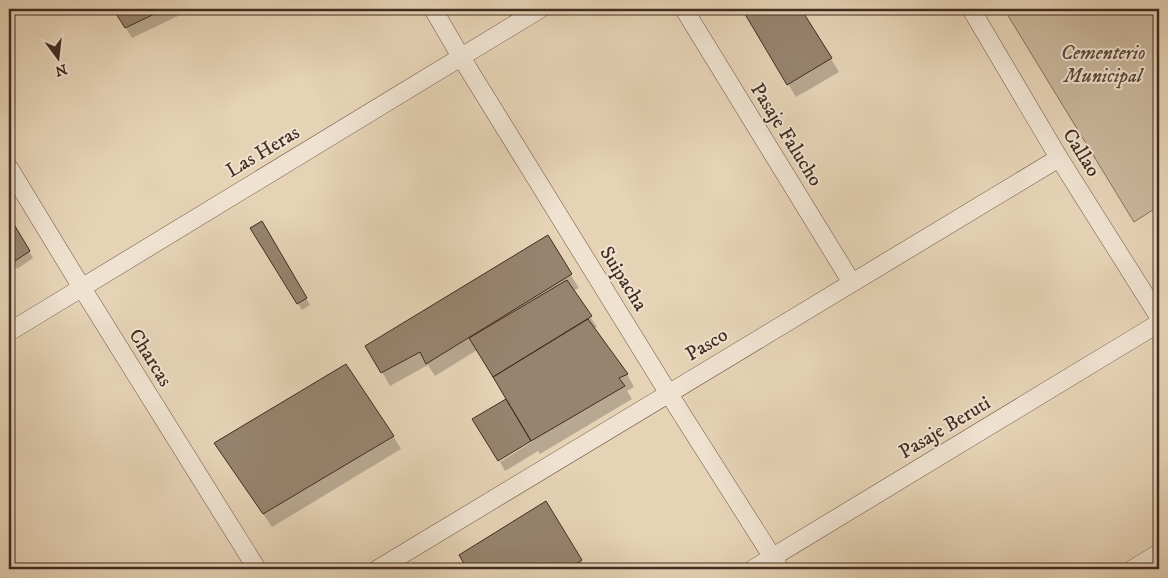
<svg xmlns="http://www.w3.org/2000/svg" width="1168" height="578" font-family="'IM FELL DW Pica',serif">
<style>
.green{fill:#cab79d;stroke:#86725f}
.shadow{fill:#0003}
.building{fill:#97836e;stroke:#422c21}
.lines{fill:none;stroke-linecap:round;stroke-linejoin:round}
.street-casing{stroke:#6b5646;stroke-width:19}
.street{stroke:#efe2d0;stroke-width:18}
.labels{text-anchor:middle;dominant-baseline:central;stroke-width:4;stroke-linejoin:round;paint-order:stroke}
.park-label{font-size:20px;font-style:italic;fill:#5d483a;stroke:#efe2d0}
.street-label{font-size:20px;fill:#422c21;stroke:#efe2d0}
</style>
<rect width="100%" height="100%" fill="#e6d3b6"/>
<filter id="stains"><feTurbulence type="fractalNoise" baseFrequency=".004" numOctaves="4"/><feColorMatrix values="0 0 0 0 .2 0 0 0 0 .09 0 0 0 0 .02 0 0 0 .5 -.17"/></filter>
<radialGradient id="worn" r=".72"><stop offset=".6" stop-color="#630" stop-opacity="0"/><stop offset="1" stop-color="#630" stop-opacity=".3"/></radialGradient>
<!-- green -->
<path class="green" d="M1004,9H1159V206L1134,222Z"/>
<!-- shadow -->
<path class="shadow" d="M114,9H173L178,16L132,38Z
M743,9H800L839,72L796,97Z
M9,217L33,258L17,269L9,256Z
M261,223L310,305L302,310L252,228Z
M547,237L579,288L573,291L597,327L594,329L627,374L634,387L627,391L632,399L540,454L538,451L505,471L500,462L533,441L531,440L498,460L474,419L507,400L477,350L435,376L428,365L390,386L367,346Z
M393,436L401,449L272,527L224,456Z
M546,503L586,569H468L460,556Z"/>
<!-- building -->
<path class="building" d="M113,9H165L125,28Z
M742,9H801L832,58L787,85Z
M9,216L30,251L12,263L9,258Z
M262,221L307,298L297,304L250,228Z
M548,235L572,274L426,364L420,352L381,373L365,346Z
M567,280L592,316L493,377L469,338Z
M588,319L628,374L619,378L625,386L531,441L493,377Z
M346,364L394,436L263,514L214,443Z
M506,399L531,441L498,461L472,419Z
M546,501L582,560L568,569H467L459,555Z"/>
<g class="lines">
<!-- street casing -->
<g class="street-casing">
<path id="street" d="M433,9L461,57L669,394L780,569
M684,9L852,283
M971,9L1059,158L1159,317
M9,168L82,288L257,569
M9,332L540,9
M378,569L1059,158
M753,569L1159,323
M1133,569L1159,553"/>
</g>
<!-- street -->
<use href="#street" class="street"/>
</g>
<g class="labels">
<!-- park labels -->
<g class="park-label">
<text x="1103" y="53">Cementerio<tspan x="1103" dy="23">Municipal</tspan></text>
</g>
<!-- street labels -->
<g class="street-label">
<text transform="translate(786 135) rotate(58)">Pasaje Falucho</text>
<text transform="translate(263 152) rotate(-31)">Las Heras</text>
<text transform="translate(1081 153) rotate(58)">Callao</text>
<text transform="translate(623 279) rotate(58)">Suipacha</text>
<text transform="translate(707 345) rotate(-31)">Pasco</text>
<text transform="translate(150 358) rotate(58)">Charcas</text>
<text transform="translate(945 428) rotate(-31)">Pasaje Beruti</text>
</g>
</g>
<!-- margin -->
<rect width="1168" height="578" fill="none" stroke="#e6d3b6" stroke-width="30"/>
<rect x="10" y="10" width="1148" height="558" fill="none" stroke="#422c21" stroke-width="2.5"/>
<rect x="15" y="15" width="1138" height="548" fill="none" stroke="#422c21"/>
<!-- north arrow -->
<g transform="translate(58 58) rotate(165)" stroke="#efe2d0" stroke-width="4" paint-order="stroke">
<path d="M0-4L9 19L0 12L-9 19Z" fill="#422c21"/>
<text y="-8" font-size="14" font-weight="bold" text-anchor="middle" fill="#422c21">N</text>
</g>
<rect width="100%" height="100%" filter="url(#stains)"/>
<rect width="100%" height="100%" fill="url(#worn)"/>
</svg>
